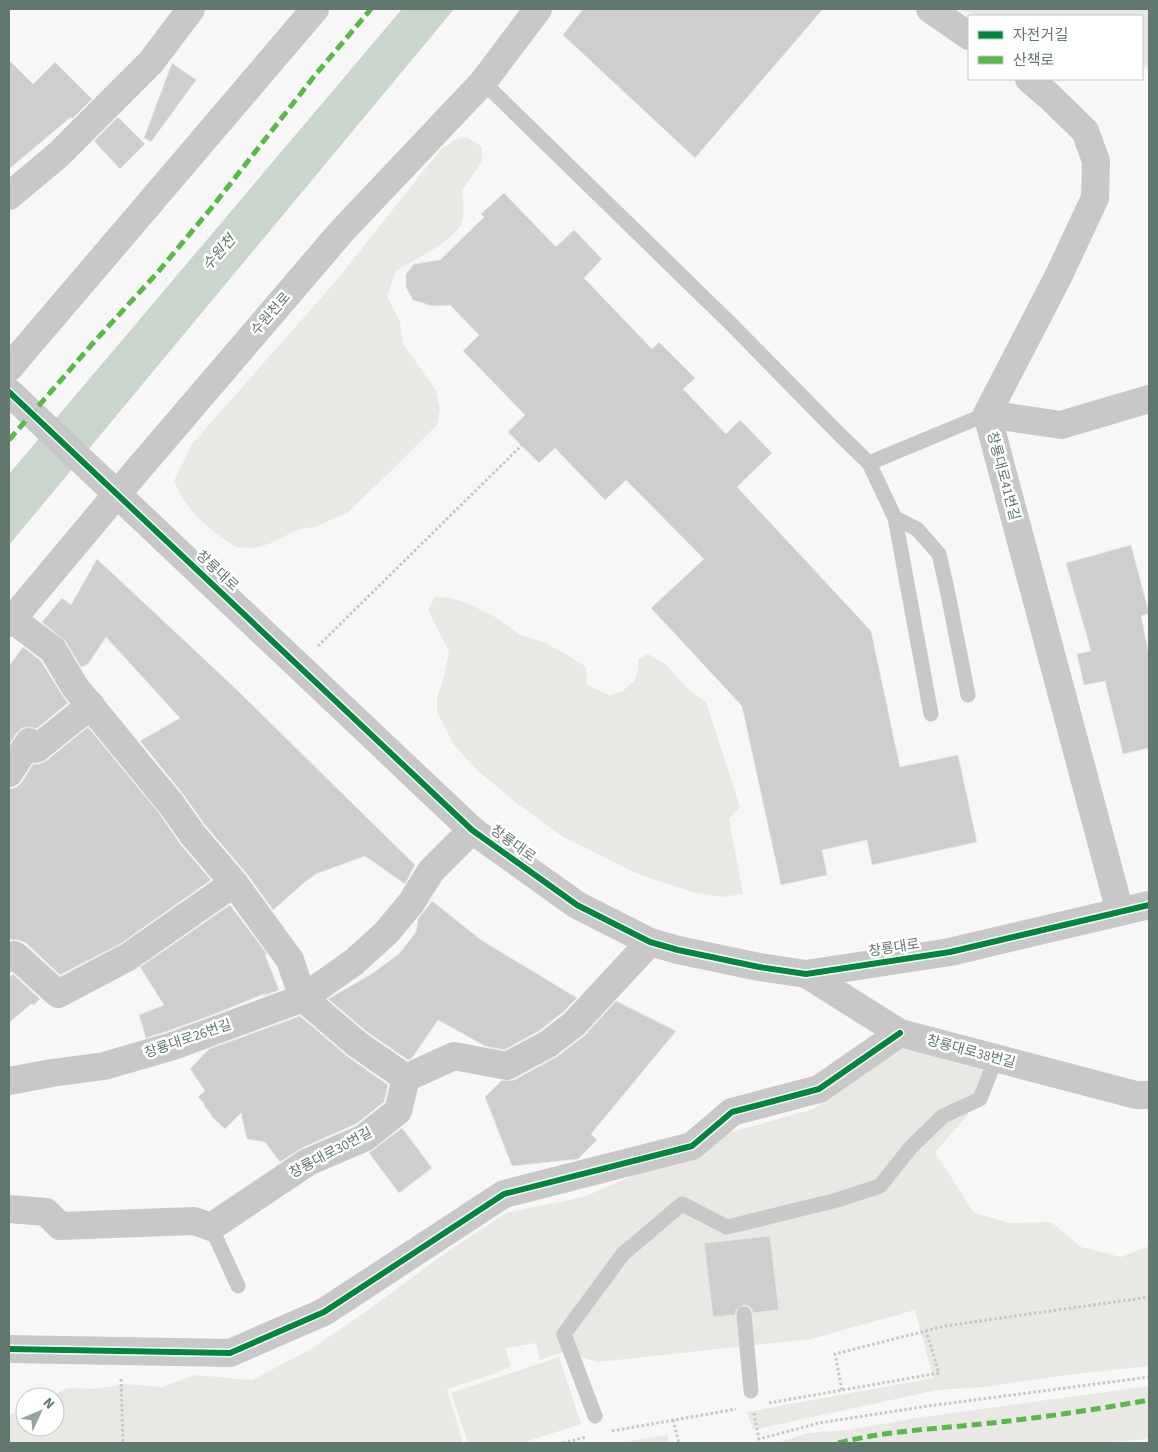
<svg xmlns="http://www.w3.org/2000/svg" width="1158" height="1452" font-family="'Source Sans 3','Noto Sans KR',sans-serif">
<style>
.built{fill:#e6e7e6}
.green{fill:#e9e8e4}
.water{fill:#cad5ce}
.building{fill:#cccfce;stroke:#e6e6e6}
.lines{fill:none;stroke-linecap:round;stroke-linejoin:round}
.path{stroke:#c4c7c6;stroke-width:3;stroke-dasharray:2.5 2.5;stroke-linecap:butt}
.service{stroke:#c7c8c7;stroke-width:15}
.minor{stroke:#c7c8c7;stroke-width:28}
.tertiary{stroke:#c7c8c7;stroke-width:28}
.quiet{stroke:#58b947;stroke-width:5;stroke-dasharray:10 5;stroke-linecap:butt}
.cycleway-casing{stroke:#fff;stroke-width:9}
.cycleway{stroke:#00873e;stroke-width:6}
.labels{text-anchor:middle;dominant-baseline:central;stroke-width:5;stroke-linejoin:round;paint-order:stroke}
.street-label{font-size:14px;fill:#61786f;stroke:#fff}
.water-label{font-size:15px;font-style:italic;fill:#60786a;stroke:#fff}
</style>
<rect width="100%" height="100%" fill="#f7f7f7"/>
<!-- built -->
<path class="built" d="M957,9H1149V69L1142,66V16H980Z"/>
<!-- green -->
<path class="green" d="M467,137L482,147V162L462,190C463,201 465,212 462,222C455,241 413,260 396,271L387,296L400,322L403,344L436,390L440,409L437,425L391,471L348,512L318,526L297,530L269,544L252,548L236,547L215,533L196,516L183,499L174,481L192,444L336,281L441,149L457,139Z
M435,597L450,598L465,602L495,617L520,635L543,642L564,653L586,667L587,685L609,695L622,692L634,681L638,670V659L648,654L665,664L689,690L706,702L740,807L729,819L743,894L722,897L696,893L658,881L632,871L565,838L519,805L478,771L454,745L437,712V697L444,677L449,651L428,610Z
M901,1048L986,1064L967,1116L935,1152L974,1213L1010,1223L1051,1222L1081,1247L1121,1257L1149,1246V1366L1075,1374L983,1387L937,1390L753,1430L747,1412L933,1378L915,1310L811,1339L598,1362L563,1352L540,1360L536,1343L505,1348L511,1366L496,1373L447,1389L463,1443H9V1414L18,1413L25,1409V1427H55V1397H49L68,1388L95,1389L127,1384L162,1387L195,1375L252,1380L311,1349L364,1313L440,1257L506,1213L584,1197L729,1133L813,1109Z
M559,1357L581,1424L522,1443H468L451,1393Z
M1149,1386V1439L1097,1443H778L807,1433L847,1430L917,1418Z
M668,1435L669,1443H618Z"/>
<!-- water -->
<path class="water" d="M402,9H454L9,545V474Z"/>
<!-- building -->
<path class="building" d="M583,9H823L695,158L563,35Z
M9,60L33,84L55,62L92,99L72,119L71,117L9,169Z
M172,63L196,80L151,142L144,138Z
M118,117L145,144L120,169L94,141Z
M504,193L556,247L574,230L602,259L584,278L652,349L659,342L695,378L683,389L726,434L740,420L772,453L737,487L871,631L900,767L958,755L977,842L872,865L867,840L822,850L827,875L781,885L742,706L651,608L704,559L626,480L605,500L555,448L539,463L508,432L525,415L463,351L479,335L450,305L432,306L413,300L406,287V274L414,264L440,260L484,217L481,214Z
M1131,545L1149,613L1141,616L1149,655V748L1123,754L1105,681L1084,685L1077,654L1091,651L1066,563Z
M97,559L235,688L415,865L405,884L365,856L316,874L305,882L273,910L247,874L205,825L183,794L140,741L180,718L106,637L88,664L81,667L66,642L42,622L62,598L71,605Z
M23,647L41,661L62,695L68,703L36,729L31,727L22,728L16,734L9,745V666Z
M88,727L159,813L181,845L211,880L120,944L60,975L26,943L18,940H12L9,938V789L17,787L22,782L33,764H39L46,761Z
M432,901L481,940L577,998L563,1012L539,1031L504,1050L485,1046L438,1020L412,1058L408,1060L367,1032L328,999L370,975L399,954L416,932L418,919Z
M230,905L267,954L265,955L279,990L263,996L266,993L215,1014L168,1031L146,1038L139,1015L164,1005L140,967Z
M13,974L40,999L34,1005L31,1004L9,1023V978Z
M616,1001L676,1031L591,1134L597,1140L578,1159L512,1166L485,1097L501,1081L514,1080L558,1056L585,1035Z
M300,1016L347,1056L388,1085L384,1102L356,1124L302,1148L280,1162L265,1142L247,1139L241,1113L225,1129L211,1116V1114L204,1106L205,1105L198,1097L205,1091L190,1069L209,1049Z
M402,1128L432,1168L399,1193L369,1153Z
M770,1236L779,1310L753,1313L752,1309L748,1306L743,1305L736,1310L735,1315L713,1317L704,1243Z"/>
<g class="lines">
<!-- path -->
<path class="path" d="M318,646L522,445
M121,1379L123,1443
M842,1390L835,1354L945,1326L1149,1297
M769,1403L939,1373L926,1331
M754,1413L759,1439L819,1423L928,1406L1149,1377
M673,1420L679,1443
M612,1431L736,1409
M563,1443L586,1437"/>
<!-- service -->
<path class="service" d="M483,82L732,325L840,435L869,463L987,414
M869,463L895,518L931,714
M895,518L917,529L939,554L947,589L968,695
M211,1227L238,1286
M744,1314L751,1391
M595,1416L564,1334L623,1254L682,1204L727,1227L837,1200L880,1186L911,1147L943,1116L980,1099L996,1058"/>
<!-- minor -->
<path class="minor" d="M930,9L969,36
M1029,79L1049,96L1085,131L1096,161L1095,198L1059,275L987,414L1120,912
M9,196L58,155L151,62L191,9
M9,368L315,9
M987,414L1061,425L1149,399
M12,619L53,650L75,687L171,804L193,835L234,883L290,960L303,998L357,1044L406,1078
M9,623L117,494L341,232L483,82L538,9
M9,773L29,742L36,749L91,705
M9,958L15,955L58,994L128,957L234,883
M806,974L900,1033L1136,1095H1149
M9,1081L52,1073L104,1066L173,1046L303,998L354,962L386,933L411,903L431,871L472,830
M9,1209L46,1212L60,1226L194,1221L211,1227L308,1162L364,1138L398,1111L406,1078L454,1056L507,1066L548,1044L574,1024L650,942
M9,1349L230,1353L324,1312L504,1194L692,1146L732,1112L819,1089L900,1033"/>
<!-- tertiary -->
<path class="tertiary" d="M9,392L472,830L577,905L650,942L678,950L759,967L806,974L950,952L1149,905"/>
<!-- quiet -->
<path class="quiet" d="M9,440L94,342L158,272L213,206L316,74L371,9
M838,1443C885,1431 934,1429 982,1424C1038,1418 1094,1410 1149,1400"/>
<!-- cycleway casing -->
<g class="cycleway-casing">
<path id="cycleway" d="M9,392L472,830L577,905L650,942L678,950L759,967L806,974L950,952L1149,905
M9,1349L230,1353L324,1312L504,1194L692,1146L732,1112L819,1089L900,1033"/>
</g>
<!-- cycleway -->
<use href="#cycleway" class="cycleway"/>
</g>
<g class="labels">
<!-- street labels -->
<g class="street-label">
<text transform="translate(271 314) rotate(-49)">수원천로</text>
<text transform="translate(1003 476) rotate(75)">창룡대로41번길</text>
<text transform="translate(217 571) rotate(43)">창룡대로</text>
<text transform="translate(513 844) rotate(36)">창룡대로</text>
<text transform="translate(894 948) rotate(-9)">창룡대로</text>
<text transform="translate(188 1039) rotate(-19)">창룡대로26번길</text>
<text transform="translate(971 1052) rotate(15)">창룡대로38번길</text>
<text transform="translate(331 1153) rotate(-28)">창룡대로30번길</text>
</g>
<!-- water labels -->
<g class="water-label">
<text transform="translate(219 253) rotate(-49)">수원천</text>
</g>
</g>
<!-- border -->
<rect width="1158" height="1452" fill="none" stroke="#61786f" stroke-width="20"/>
<!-- legend -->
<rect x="968" y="15" width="175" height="65" fill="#ffffff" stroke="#c0c9c5"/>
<rect x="978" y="31" width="25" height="8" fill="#00873e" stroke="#c0c9c5"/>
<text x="1013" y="40" font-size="15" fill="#61786f">자전거길</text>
<rect x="978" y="56" width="25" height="8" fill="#58b947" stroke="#c0c9c5"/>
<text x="1013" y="65" font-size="15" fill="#61786f">산책로</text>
<!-- north arrow -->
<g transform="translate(40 1412) rotate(46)"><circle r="24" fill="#ffffff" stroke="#c0c9c5"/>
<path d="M0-4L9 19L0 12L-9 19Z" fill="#96a49f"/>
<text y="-8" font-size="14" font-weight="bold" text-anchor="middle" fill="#61786f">N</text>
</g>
</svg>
